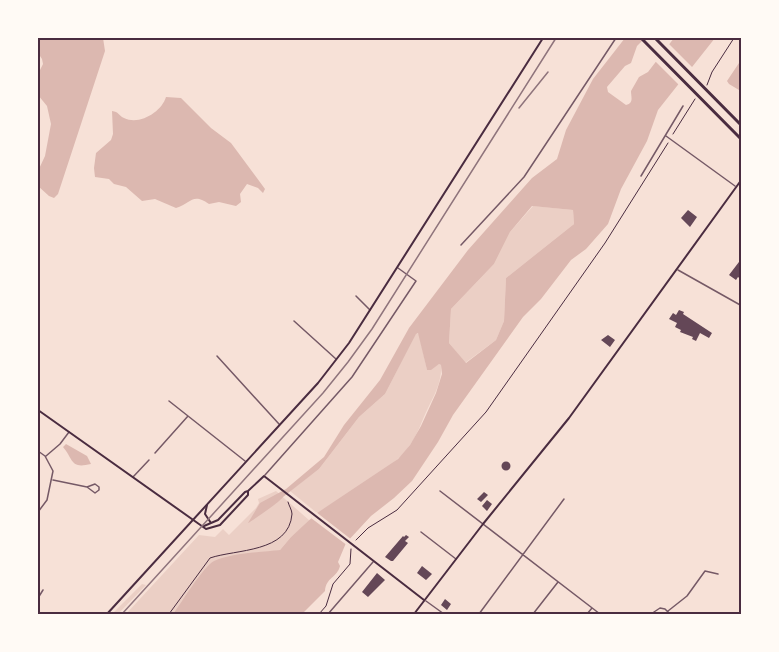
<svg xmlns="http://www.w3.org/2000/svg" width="779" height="652" font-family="'PT Sans',sans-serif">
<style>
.green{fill:#ebcfc5}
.water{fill:#dcb8b0;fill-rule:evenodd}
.pier{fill:#f7e1d7}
.building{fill:#644757}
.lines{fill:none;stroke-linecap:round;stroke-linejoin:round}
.path{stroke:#4a2c40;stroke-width:1}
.minor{stroke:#755966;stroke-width:1.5}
.secondary{stroke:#4a2c40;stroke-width:2}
.primary{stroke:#4a2c40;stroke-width:2}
.motorway{stroke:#4a2c40;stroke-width:3}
.rail{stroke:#8f747c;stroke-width:1.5}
.neatline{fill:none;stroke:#4a2c40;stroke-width:2}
</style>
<rect width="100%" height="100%" fill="#f7e1d7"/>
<!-- green -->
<path class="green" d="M533,206L573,210L574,224L506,278L504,321L496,340L465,363L449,343L451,309L494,264L510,232Z
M416,333L419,334L427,370L439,364L441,365C442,381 435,394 428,408C422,420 418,434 410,445C390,473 346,495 317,513L290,491L319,469L359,417L385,394Z
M276,491L310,521L291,537L280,550L218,560L202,573L173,614H126L199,535L215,537L223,529L229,535L256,508L259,503L258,499Z
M142,584L146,585L118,614H112Z"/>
<!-- water -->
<path class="water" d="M38,38H103L105,51L58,194L54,198L49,196L38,186V171L45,156L51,124L47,106L38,95V74L43,64L42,59L38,53Z
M625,38H645L637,46L631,63L625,66L607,87L608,92L626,105C634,103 631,97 631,91L639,77L648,72L674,38H715L658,110L647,141L621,189L608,224L586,249L571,260L541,299L523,317L453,415L438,442L412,481L394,498L371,516L346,543L338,562L340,566C337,578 326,577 325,591L302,614H173C182,602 202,568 214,561C231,553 262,552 280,550L291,537L317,513L398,459L410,445L421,426L436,393L442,374L441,365L439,364L431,370H427L418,333L416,334L385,394L359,417L319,469L283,497C281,501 252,521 248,523L260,503L286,489L324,457L344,425L380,380L409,328L468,250L532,178L557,159L566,130L593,79ZM532,206L573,210L574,224L506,278L504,321L496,340L466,363L449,343L451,309L494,264L510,232Z
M741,60V88L739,90L729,84L727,81Z
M166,97L181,98L211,128L231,143L265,189L263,193L258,188L247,184L240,194L241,202L236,206L219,202L209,204C192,192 191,204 176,208L155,199L142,201L126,187L114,184L109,179L95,177L94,168L96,153L111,140L113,134L112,111C119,112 118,115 124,118C140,126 162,111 166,97Z
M66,444L87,456L91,464C70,469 74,460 63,447Z"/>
<!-- pier -->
<path class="pier" d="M667,42L695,70L681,87L653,59Z
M316,512L352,540L348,546L311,518Z"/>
<!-- building -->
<path class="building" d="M688,210L697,217L690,227L681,218Z
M742,258V272L739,276L742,280L738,277L736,280L729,275Z
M679,310L684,312L683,314L712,333L709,338L700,333L696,341L692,339L693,337L680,332L681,330L675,327L677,323L669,319L673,313L676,315Z
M608,335L615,340L610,347L601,340Z
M501.5 466a4.5 4.5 0 1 1 9 0a4.5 4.5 0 1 1-9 0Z
M484,492L488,495L481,502L477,499Z
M487,500L492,504L487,511L482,506Z
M406,535L409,537L405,541L408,543L393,561H391L385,557L403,536L404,537Z
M422,566L432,574L426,580L417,573Z
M377,573L385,580L368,597L362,592Z
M445,599L451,604L447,610L441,605Z"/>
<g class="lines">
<!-- path -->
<path class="path" d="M707,85L712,72L734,38
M673,134L695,99
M356,540L368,528L397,510L486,412L605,243L668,143
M169,614L210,558C236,549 289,553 292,514C292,510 289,506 288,502
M319,614L326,606L333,584L350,564L351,549"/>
<!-- minor -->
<path class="minor" d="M666,136L735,186
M641,176L683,106
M461,245L524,177L616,38
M678,270L742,306
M356,296L370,310
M294,321L336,359
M217,356L279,424
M169,401L245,461
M38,451L45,456L53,471L47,500L38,512
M155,453L188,416
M46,456L60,444L69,432
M265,475L352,377L416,281L398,268
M133,477L149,460
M53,480L87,487L95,493L99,490V487L95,484L87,487
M440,491L600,614
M421,532L456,559
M38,598L43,590
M426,601L444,614
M668,611L687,596L705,571L718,574
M328,614L373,562
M479,614L564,499
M533,614L558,582
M587,614L592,608
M651,614L660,608L665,609L670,614"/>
<!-- secondary -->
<path class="secondary" d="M107,614L318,383L349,343L543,38"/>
<!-- primary -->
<path class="primary" d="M38,410L206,529L220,525L248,495V491
M207,505L205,514L211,523
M204,526L218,520L245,492L248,491L264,476L424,600
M414,614L483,524L569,418L742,179"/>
<!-- motorway -->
<path class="motorway" d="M641,38L742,140
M655,38L742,126"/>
<!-- rail -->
<path class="rail" d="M519,108L548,72
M122,614L323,393L348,362L372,329L556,38"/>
</g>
<!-- border -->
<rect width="779" height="652" fill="none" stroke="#fffaf5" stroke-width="78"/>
<rect x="39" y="39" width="701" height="574" class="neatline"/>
</svg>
